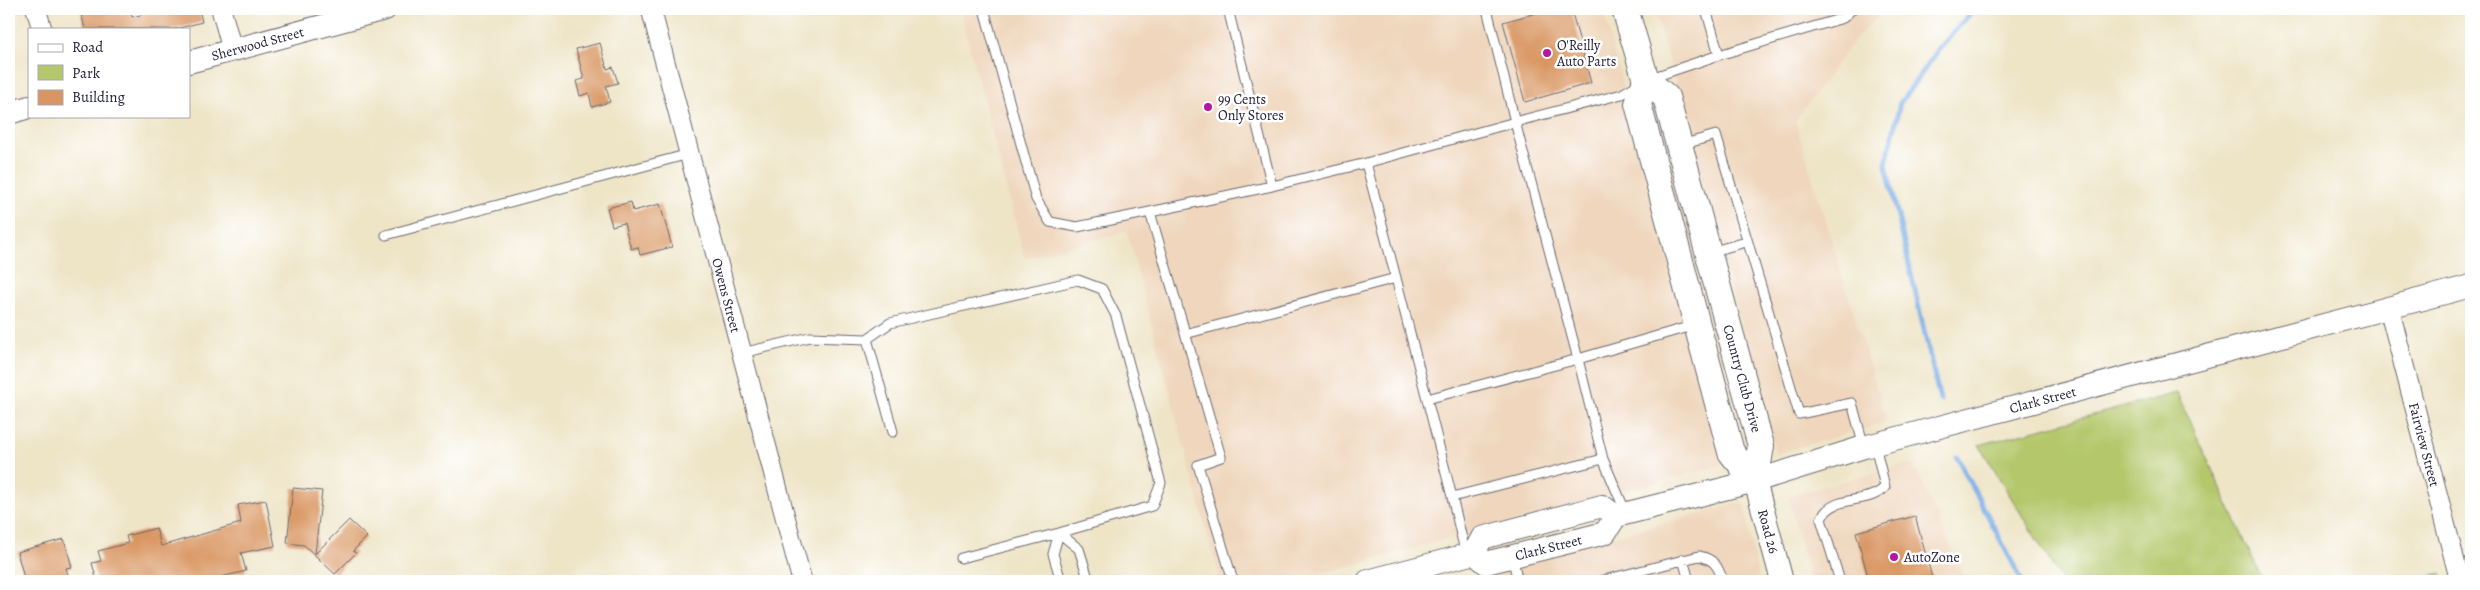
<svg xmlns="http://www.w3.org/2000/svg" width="2480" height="590" font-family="Alegreya,serif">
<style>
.built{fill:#efd6bc}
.green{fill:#b4c76b;stroke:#6b7453}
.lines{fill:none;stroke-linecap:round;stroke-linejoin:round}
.stream{stroke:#7aade7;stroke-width:5}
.building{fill:#d99662}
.service-casing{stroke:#69666c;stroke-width:11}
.minor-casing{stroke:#69666c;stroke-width:21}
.tertiary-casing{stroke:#69666c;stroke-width:24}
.secondary-casing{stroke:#69666c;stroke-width:28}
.service{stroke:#fff;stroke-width:9}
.minor{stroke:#fff;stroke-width:19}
.tertiary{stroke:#fff;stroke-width:22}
.secondary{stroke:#fff;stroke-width:26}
.poi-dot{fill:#b5179e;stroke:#fff;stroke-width:2}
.labels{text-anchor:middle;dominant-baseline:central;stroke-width:5;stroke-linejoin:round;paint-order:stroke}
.street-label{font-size:14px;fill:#22223b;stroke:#fff}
.poi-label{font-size:14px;fill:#22223b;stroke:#fff;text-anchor:start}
</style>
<rect width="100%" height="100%" fill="#fff"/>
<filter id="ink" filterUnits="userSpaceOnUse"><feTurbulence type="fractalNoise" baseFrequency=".02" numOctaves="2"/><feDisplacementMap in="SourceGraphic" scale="10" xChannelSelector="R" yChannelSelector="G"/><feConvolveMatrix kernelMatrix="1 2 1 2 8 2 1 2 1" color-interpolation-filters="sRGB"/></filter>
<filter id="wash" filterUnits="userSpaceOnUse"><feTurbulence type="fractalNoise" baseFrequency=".0096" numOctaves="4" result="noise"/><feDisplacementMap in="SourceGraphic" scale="20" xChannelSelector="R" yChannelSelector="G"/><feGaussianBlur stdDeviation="1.12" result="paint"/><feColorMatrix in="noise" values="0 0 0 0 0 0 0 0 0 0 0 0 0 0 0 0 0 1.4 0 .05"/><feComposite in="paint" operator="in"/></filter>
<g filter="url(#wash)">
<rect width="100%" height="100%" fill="#eee4c6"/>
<!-- built -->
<path class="built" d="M960,9H1603L1721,465L1293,581H1220L1127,231L1025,258Z
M1655,9H1885L1855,39L1795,121L1887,422L1776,454Z
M1913,463L1966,581H1811L1788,496Z
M1743,502L1759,581H1493L1490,570Z"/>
<!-- green -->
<path class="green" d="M2177,393L2263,581H2062L1979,445Z
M2440,574L2442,581H2409Z"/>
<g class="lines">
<!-- stream -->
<path class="stream" d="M1940,400L1886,164L1900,103L1939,49L1974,9
M1957,457L2022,581"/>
</g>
<g id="blocks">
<!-- building -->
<path class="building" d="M80,9H110L112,14L130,9L132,17L167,9H199L202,22L176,29H85Z
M1551,9H1571L1591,83L1525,102L1503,22Z
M600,43L607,69L613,67L618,83L606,86L610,102L592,107L589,93L580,96L576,81L584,79L576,49Z
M631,202L633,211L660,204L672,247L640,255L638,247L631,249L624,223L612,226L607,208Z
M293,488L322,491L315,554L349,520L367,537L353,551L356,553L335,574L304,545L287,543Z
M266,500L275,546L241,553L246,571L205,581H97L92,563L101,561L98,551L128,543L126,536L156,528L161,546L241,523L238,505Z
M1915,516L1933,581H1869L1856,532Z
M64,539L72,567L66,568L70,581H25L17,552Z"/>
</g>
</g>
<g filter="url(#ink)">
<use href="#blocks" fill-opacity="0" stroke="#69666c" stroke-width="1"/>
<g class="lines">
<!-- service casing -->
<g class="service-casing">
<path id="service" d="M984,9L1036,199L1050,222L1077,227L1150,212L1221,457L1198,465L1233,581
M1487,9L1515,122L1622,94L1639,84
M1719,55L1843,18L1852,9
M1651,78L1719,55L1706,9
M1681,145L1716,135L1799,414L1852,403L1864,447
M1272,186L1366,163
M1150,212L1272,186L1228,9
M386,235L689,154
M1710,252L1746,242
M1396,278L1366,163L1515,122L1578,359L1695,325
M1185,334L1396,278L1452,497
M867,339L890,323L1078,280L1102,289L1116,316L1161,483L1152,506L1059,533L961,558
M742,353L810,337L867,339L893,432
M1427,399L1578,359L1603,459L1626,513
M1059,533L1079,549L1089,581
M1059,533L1053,554L1061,581
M1466,555L1452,497L1603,459
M1512,557L1518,581
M1683,559L1689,581
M1600,581L1699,556C1714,559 1718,566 1723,581
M1840,581L1821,519C1833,493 1868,506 1885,487L1875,445"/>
</g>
<!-- minor casing -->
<g class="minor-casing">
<g id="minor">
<path d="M36,9L42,29"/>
<path d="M221,9L232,49"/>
<path id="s1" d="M651,9L802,581"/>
<path id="s2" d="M2389,308L2460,581"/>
</g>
</g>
<!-- tertiary casing -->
<g class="tertiary-casing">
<g id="tertiary">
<path id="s3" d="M189,62L385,9"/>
<path d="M9,113L29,107"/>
<path id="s4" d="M1755,481L1782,581"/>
<path id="s5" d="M1474,553L1486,563L1605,533L1616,516L1755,481L1864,447L2471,286"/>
<path d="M1368,581L1474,553L1482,538L1602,506L1616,516"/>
</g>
</g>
<!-- secondary casing -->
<g class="secondary-casing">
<g id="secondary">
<path id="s6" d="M1625,9L1646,80L1666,97L1761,446L1755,481"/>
<path d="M1646,80L1638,104L1731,452L1755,481"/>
</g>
</g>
<!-- service -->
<use href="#service" class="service"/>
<!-- minor -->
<use href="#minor" class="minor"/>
<!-- tertiary -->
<use href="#tertiary" class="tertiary"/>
<!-- secondary -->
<use href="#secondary" class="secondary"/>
</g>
</g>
<!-- markers -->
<g class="poi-dot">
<circle cx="1547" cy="53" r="5"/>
<circle cx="1208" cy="107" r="5"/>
<circle cx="1894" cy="557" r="5"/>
</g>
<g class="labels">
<!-- street labels -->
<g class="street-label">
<text stroke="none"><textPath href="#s3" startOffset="71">Sherwood Street</textPath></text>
<text stroke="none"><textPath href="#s1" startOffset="296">Owens Street</textPath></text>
<text stroke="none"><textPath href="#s6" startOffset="392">Country Club Drive</textPath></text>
<text stroke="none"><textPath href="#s5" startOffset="601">Clark Street</textPath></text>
<text stroke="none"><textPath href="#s2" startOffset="141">Fairview Street</textPath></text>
<text stroke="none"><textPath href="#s4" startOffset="52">Road 26</textPath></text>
<text stroke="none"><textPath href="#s5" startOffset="80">Clark Street</textPath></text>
</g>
<!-- poi labels -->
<g class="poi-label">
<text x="1557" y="45">O'Reilly<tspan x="1557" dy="16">Auto Parts</tspan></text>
<text x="1218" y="99">99 Cents<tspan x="1218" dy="16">Only Stores</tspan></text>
<text x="1904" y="557">AutoZone</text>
</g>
</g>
<!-- margin -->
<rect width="2480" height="590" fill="none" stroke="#fff" stroke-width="30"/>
<!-- legend -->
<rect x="28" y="28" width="162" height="90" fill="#ffffff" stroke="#a7a7b1"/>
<rect x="38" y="44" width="25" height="8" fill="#ffffff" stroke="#a7a7b1"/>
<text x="72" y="52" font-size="15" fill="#22223b">Road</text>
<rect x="38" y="65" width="25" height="15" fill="#b4c76b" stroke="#a7a7b1"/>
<text x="72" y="78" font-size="15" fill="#22223b">Park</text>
<rect x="38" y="90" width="25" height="15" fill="#d99662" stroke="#a7a7b1"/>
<text x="72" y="102" font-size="15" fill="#22223b">Building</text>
</svg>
